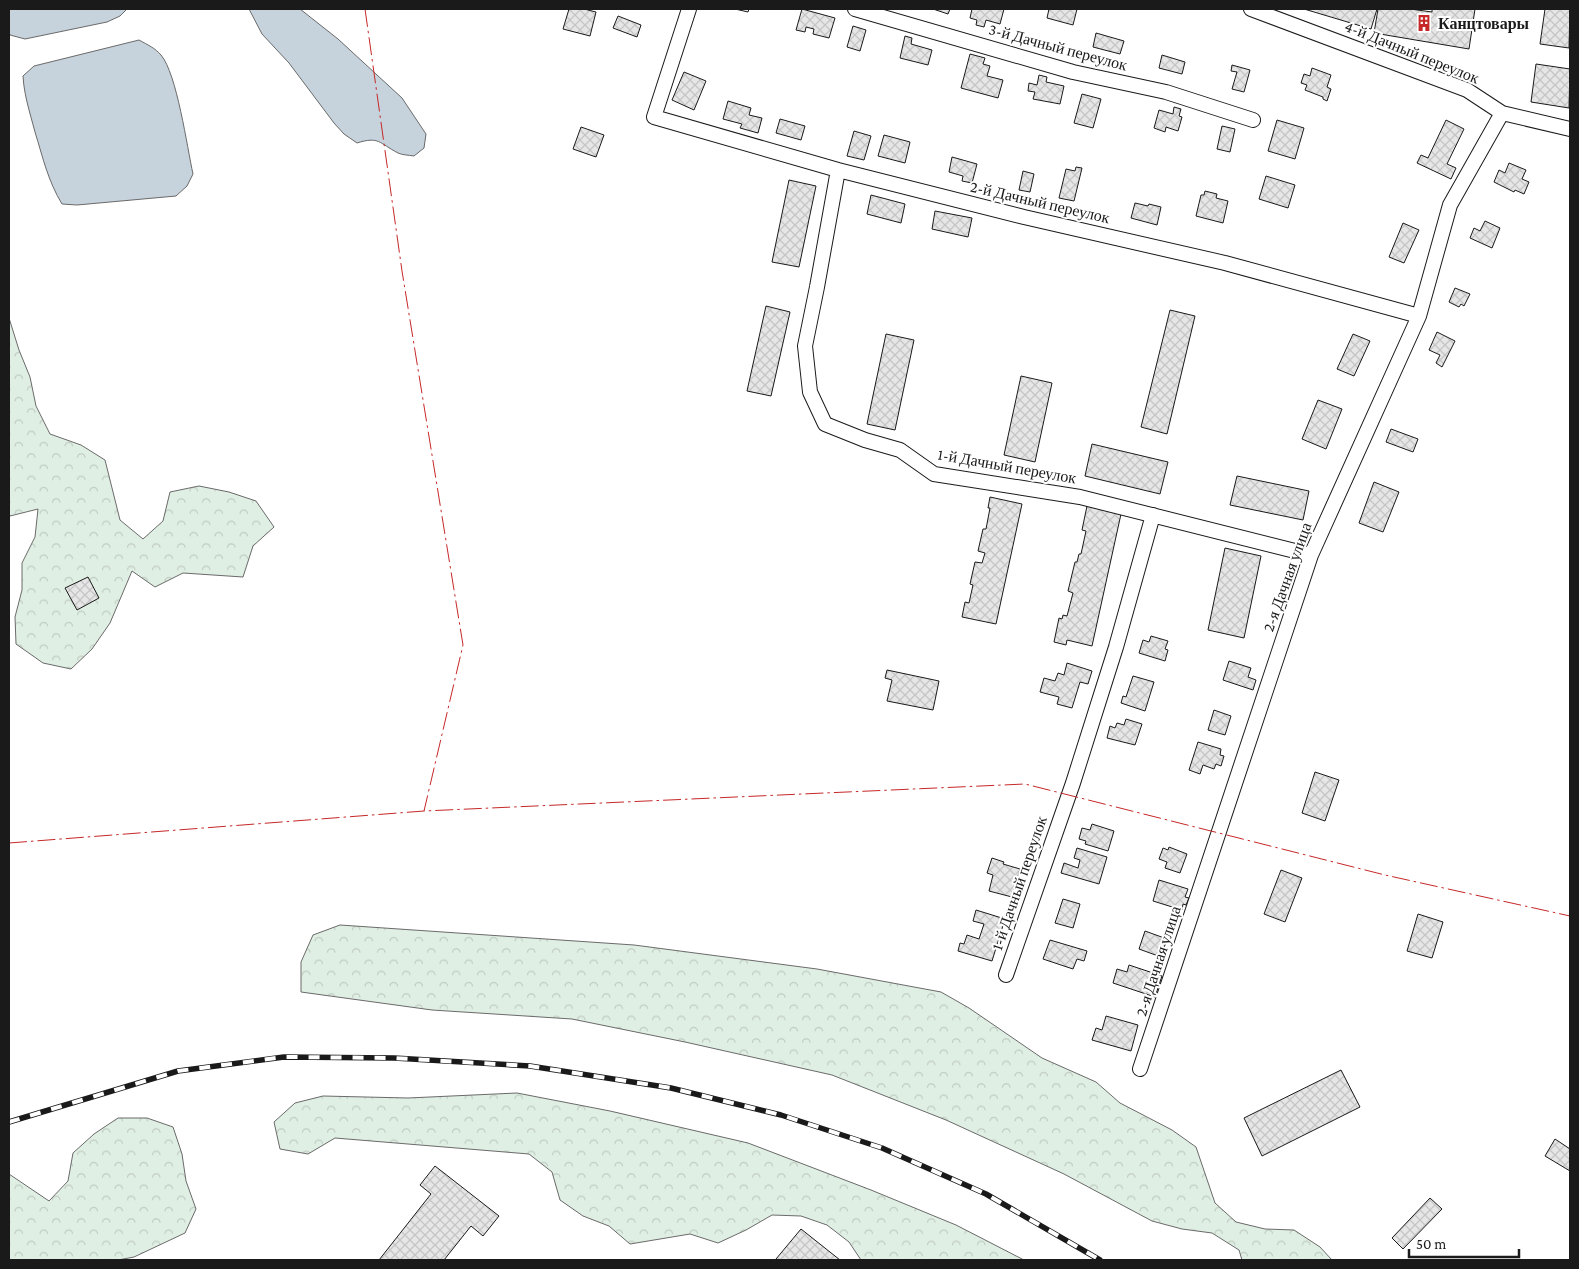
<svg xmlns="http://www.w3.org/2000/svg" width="1579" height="1269" font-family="'Crimson Pro',serif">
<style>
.forest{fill:url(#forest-crowns);stroke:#6a6a6a}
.water{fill:#c6d2dc;stroke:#6a6a6a}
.building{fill:url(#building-cross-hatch);stroke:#1a1a1a}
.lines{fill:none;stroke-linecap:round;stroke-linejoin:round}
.street-casing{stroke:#1a1a1a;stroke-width:16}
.street{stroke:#fff;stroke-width:14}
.rail-casing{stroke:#1a1a1a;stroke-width:5.5}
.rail{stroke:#fff;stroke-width:4;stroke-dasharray:11;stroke-linecap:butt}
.power{stroke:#c62828;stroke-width:1;stroke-dasharray:18 4 2.5 4;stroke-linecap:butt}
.labels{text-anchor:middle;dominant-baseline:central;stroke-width:4;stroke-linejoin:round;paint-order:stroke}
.poi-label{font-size:16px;font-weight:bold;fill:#1a1a1a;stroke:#fff;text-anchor:start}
.street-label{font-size:16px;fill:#1a1a1a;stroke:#fff}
</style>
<defs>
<pattern id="forest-crowns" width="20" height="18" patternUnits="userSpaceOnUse" patternTransform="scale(1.25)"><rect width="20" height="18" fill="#e0efe3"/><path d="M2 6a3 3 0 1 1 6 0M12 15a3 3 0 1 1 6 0" fill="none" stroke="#c0ccc2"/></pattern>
<pattern id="building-cross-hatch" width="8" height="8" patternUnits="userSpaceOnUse" patternTransform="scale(1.25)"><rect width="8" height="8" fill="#e6e6e6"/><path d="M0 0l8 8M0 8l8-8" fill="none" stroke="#c5c5c5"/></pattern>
</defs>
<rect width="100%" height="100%" fill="#fff"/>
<!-- forest -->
<path class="forest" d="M9,318L19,350L30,377L36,406L50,434L81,445L105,460L120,520L143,539L163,521L170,492L199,486L229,492L256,501L274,527L253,546L243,577L183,573L155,587L132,571L110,623L92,649L71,669L43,663L16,644L15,617L22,590V563L35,537L38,509L10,516L9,514Z
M340,925L634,945L817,969L941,992L969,1008L1042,1058L1096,1082L1120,1103L1172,1130L1196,1147L1215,1203L1236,1222L1265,1229L1294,1230L1320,1247L1332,1260H1242L1239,1250L1212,1233L1182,1229L1152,1221L1064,1174L946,1120L832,1075L685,1042L572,1019L432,1010L301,992V962L313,935Z
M517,1093L610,1111L748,1143L871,1190L956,1225L1024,1260H861L849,1242L827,1225L801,1216L772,1215L746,1230L718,1243L690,1234L630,1244L609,1226L583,1216L560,1200L552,1172L529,1154L335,1138L308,1154L280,1149L274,1122L295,1103L323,1096L408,1098Z
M118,1118H147L173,1127L182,1154L186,1181L196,1209L185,1233L134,1257L118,1260H9V1174L49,1201L68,1181L73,1153L94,1134Z"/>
<!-- water -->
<path class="water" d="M9,9H127L120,16L107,22L25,39L10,35L9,32Z
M249,9H300L338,39L402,98L426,134L424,148L414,156C408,155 402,155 398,153C379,143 379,136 357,143L344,134L334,123L289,63L262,34Z
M139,40C148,45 155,48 161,55C177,74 187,147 193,174L187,186L176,196L77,205L62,204C48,181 43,158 35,132C30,113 24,95 23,76L34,66Z"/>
<!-- building -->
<path class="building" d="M569,9H584L596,12L590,36L563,29Z
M735,9H749L748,12Z
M802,9L835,18L829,38L813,34L814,29L806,27L805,32L796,30Z
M933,9H950L948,14Z
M972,9H1004L1000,24L986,20L984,27L976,25L977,20L970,18Z
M1049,9H1077L1073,25L1047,18Z
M1304,9H1377L1371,29Z
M1378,9H1410L1432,12V9H1475L1469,49L1374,33Z
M1545,9H1570L1569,48L1540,44Z
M618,16L641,25L637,37L613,28Z
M853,26L866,30L860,51L847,47Z
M1096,33L1124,41L1120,54L1093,47Z
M905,36L912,38L911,44L932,50L928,65L900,58Z
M970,54L985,58L983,64L990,66L987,76L1003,80L998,98L961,88Z
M1162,55L1185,62L1182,74L1159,68Z
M1536,64L1570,69L1569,108L1531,102Z
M1232,65L1250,70L1244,92L1232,89L1237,72L1231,71Z
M1312,68L1331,75L1327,87L1331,89L1327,101L1323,99V97L1305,90L1307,85L1301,83L1304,74L1310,76Z
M684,72L706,81L694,110L672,100Z
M1039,75L1047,77L1046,82L1064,86L1060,104L1033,99L1035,92L1028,91L1029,83L1037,85Z
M1082,94L1101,99L1093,128L1074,123Z
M728,101L751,108L749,115L762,118L758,133L740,128L742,124L723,119Z
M1174,107L1181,109L1179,116L1182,117L1178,131L1166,127L1165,132L1154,128L1159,110L1173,114Z
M780,119L805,126L801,140L776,133Z
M1277,120L1304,128L1295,159L1268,151Z
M1446,120L1464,129L1447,164L1456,168L1451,179L1417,163L1421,155L1428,158Z
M1222,126L1235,129L1230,152L1217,149Z
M581,127L604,135L596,157L573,149Z
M854,131L871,136L864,160L847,156Z
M884,135L910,142L905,163L878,156Z
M952,157L977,164L972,183L962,181L963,176L949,172Z
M1509,163L1526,170L1522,179L1529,182L1524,194L1515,190L1514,192L1494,182L1499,170L1505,173Z
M1076,167L1082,168L1074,201L1059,198L1066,169L1075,171Z
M1023,171L1034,174L1030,192L1019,190Z
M1266,176L1295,185L1288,208L1259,199Z
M789,180L816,186L799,267L772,262Z
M1205,191L1217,194L1216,198L1228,201L1223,223L1196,216L1201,195H1204Z
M871,195L905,204L901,223L867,214Z
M1135,203L1148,206L1149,204L1161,207L1157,225L1131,218Z
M935,211L972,218L968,237L932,229Z
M1485,221L1500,228L1492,248L1470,238L1474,228L1480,231Z
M1403,223L1419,230L1404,263L1389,257Z
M1455,288L1470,294L1464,306L1461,304L1459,307L1449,302Z
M766,306L790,312L771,396L747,391Z
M1170,310L1195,316L1167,434L1141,427Z
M1437,332L1455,341L1442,367L1436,363L1440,355L1429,350Z
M886,334L914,340L895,430L867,424Z
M1353,334L1370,341L1354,376L1337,369Z
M1021,376L1052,383L1035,462L1004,455Z
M1318,400L1342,409L1326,449L1302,439Z
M1391,429L1418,439L1413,452L1386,442Z
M1092,444L1168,462L1160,494L1085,476Z
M1237,476L1309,491L1303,520L1230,505Z
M1374,482L1399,492L1383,532L1359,523Z
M990,497L1022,504L996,624L962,617L965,602L969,603L973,585L970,584L975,562L982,563L985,553L978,551L983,529H986L990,508H988Z
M1087,506L1121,514L1092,646L1067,640L1066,645L1054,642L1059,618L1062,619L1063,615L1067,616L1073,593L1068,591L1075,562H1077L1079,554H1081L1086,531L1082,530Z
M1225,548L1261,556L1244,638L1208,630Z
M88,577L99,598L77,610L65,588Z
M1151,636L1168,641L1165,649L1168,650L1165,661L1139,653L1143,640L1149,642Z
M1229,661L1251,668L1248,677L1256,680L1253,690L1223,680Z
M1067,663L1092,671L1088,684L1080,682L1072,708L1057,704L1059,697L1040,692L1044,678L1055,681L1058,673L1064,675Z
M887,670L939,681L933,710L887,701L892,680L885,678Z
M1133,676L1154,682L1145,711L1121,703L1123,696L1126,697Z
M1214,710L1231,716L1225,735L1208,730Z
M1126,719L1142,724L1135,745L1107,738L1110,726L1115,728L1117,723L1124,725Z
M1198,742L1221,749L1220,755L1224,756L1221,766L1216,764L1214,769L1203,765L1200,774L1189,770Z
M1315,772L1339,780L1325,821L1302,813Z
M1092,824L1114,831L1108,851L1085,844L1086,841L1079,839L1082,828L1090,830Z
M1169,847L1187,854L1180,873L1165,868L1167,862L1159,859L1163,848L1168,850Z
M1077,848L1107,857L1099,884L1061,873L1064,863L1078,868L1080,860L1074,858Z
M992,858L1004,862L1003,864L1020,869L1012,897L989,891L993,875L987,873Z
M1281,870L1302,878L1285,922L1264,914Z
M1159,880L1188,889L1185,897L1189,898L1186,905L1183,904L1182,910L1153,901Z
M1063,899L1080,904L1073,928L1055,923Z
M976,910L1005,919L992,961L958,951L960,943L964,944L967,935L979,939L984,924L973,921Z
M1418,914L1443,922L1432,958L1407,951Z
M1145,931L1167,939L1161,957L1139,949Z
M1050,940L1087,951L1084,961L1077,959L1073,969L1043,959Z
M1129,965L1162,976L1155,997L1113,983L1117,969L1127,972Z
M1106,1016L1138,1025L1131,1051L1092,1040L1096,1028L1102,1030Z
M1341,1070L1360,1107L1262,1156L1244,1118Z
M1555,1139L1570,1149V1171L1545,1156Z
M435,1166L499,1216L483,1236L471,1226L444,1260H379L431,1194L420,1185Z
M1430,1198L1442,1209L1403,1249L1392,1238Z
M801,1229L840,1260H778L776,1259Z"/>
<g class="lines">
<!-- street casing -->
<g class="street-casing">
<path id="street" d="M689,9L654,117L838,170L1024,217L1225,263L1419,316
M855,9L1073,72L1166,92L1253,120
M1251,9L1467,90L1502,113L1570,129
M838,170L817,287L805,346L810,392L825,424L865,440L900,450L934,474L1080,497L1311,555
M1006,975L1073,783L1116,647L1153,515
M1140,1069L1311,555L1419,316L1450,205L1502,113"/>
</g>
<!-- street -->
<use href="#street" class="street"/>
<!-- rail casing -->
<g class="rail-casing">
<path id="rail" d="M9,1122L178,1071L284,1057L394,1058L530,1066L671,1088L781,1115L882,1148L986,1194L1100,1260"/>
</g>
<!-- rail -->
<use href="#rail" class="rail"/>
<!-- power -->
<path class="power" d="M365,9L402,271L463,645L424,811
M9,843L424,811L1025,784L1385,875L1570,916"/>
</g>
<!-- icons -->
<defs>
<g id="building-bare" transform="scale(1.35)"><path d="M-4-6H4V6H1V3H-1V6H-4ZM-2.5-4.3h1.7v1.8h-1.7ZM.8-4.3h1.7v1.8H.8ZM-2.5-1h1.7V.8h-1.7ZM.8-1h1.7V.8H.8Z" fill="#c62828" stroke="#fff" stroke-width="2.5" paint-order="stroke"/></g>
</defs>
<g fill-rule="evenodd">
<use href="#building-bare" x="1424" y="23"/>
</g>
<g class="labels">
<!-- poi labels -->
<g class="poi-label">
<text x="1438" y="23">Канцтовары</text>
</g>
<!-- street labels -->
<g class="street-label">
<text transform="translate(1058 47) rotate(15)">3-й Дачный переулок</text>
<text transform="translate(1412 52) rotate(22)">4-й Дачный переулок</text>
<text transform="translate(1040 202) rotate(13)">2-й Дачный переулок</text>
<text transform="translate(1007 466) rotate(10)">1-й Дачный переулок</text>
<text transform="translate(1287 577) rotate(-70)">2-я Дачная улица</text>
<text transform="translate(1019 883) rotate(-71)">1-й Дачный переулок</text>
<text transform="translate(1158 961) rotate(-72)">2-я Дачная улица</text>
</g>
</g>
<!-- border -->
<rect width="1579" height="1269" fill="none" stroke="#1a1a1a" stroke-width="20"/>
<!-- scale -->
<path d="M1409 1249v8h110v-8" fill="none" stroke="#1a1a1a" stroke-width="2.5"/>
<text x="1416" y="1249" font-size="15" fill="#1a1a1a" stroke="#ffffff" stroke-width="4" paint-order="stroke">50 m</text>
</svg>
